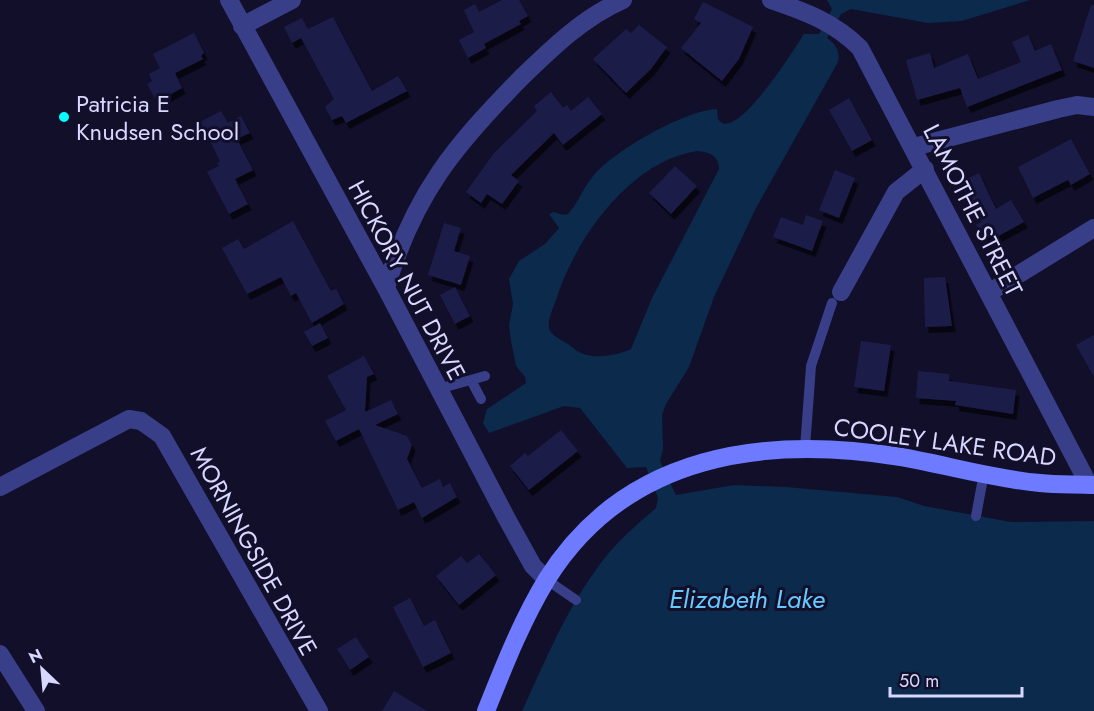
<svg xmlns="http://www.w3.org/2000/svg" width="1094" height="711" font-family="Jost,sans-serif">
<style>
.water{fill:#0b2a4c;fill-rule:evenodd}
.building{fill:#1f1b4a;filter:url(#shadow)}
.lines{fill:none;stroke-linecap:round;stroke-linejoin:round}
.lane{stroke:#393e89;stroke-width:10}
.street{stroke:#393e89;stroke-width:18}
.secondary{stroke:#6e7aff;stroke-width:18}
.poi-dot{fill:#03fffe;stroke:#110f29;stroke-width:2}
.labels{text-anchor:middle;dominant-baseline:central;stroke-width:6;stroke-linejoin:round;paint-order:stroke}
.poi-label{font-size:24px;fill:#d7d7ff;stroke:#110f29;text-anchor:start}
.street-label{font-size:24px;fill:#d7d7ff;stroke:#110f29}
.water-label{font-size:26px;font-style:italic;fill:#65c8ff;stroke:#110f29}
</style>
<defs>
<filter id="shadow"><feDropShadow dx="3.5" dy="6" stdDeviation="0" flood-color="#0009"/></filter>
</defs>
<rect width="100%" height="100%" fill="#110f29"/>
<!-- water -->
<path class="water" d="M827,0H1030L962,21L928,23L851,9L841,14L827,38C836,44 840,51 838,62L756,208L714,297L689,367L666,404L662,415L663,449L660,461L676,495L734,485L786,487L897,497L924,506L1011,522L1094,521V711H522C544,664 564,614 595,571C611,547 635,526 656,508L658,498L646,467L627,468L580,408L564,406L489,433L483,423L487,409L526,383L525,377L516,366L511,341L509,325L513,304L509,279L519,261L545,244L559,228L549,214L554,212L563,215L568,214C578,203 582,190 591,179C609,153 685,110 717,109L718,119C734,146 795,48 804,34H819L832,9ZM697,151C710,152 719,156 719,169L652,298L631,349C613,357 586,361 572,347C566,341 554,338 550,331C546,322 553,309 556,300C575,239 630,161 697,151Z"/>
<!-- building -->
<path class="building" d="M502,0H519L528,16L519,21L521,24L484,44L486,48L468,58L459,40L474,32L464,10L475,4L479,12Z
M703,2L753,27L739,59L722,81L681,48L701,23L694,19Z
M1091,5H1094V68L1073,61Z
M333,17L372,91L398,76L407,91L346,123L342,116L332,120L325,107L334,99L301,38L292,43L284,27L302,18L308,29Z
M639,25L667,47L651,69L626,93L593,59L626,29L631,33Z
M194,33L204,53L201,56L203,59L175,73L182,88L162,99L161,96L155,99L147,84L152,81L149,74L160,68L153,54Z
M1028,35L1035,51L1051,44L1062,70L967,107L960,88L917,100L906,60L930,53L934,68L968,54L978,79L1021,62L1012,42Z
M551,92L563,108L567,105L571,111L588,97L602,114L563,145L554,133L511,175L519,181L502,204L487,194L481,203L466,192L494,153L537,111L534,106Z
M849,98L872,140L852,151L829,110Z
M221,111L228,123L241,116L250,133L237,139L253,170L235,179L248,204L229,214L207,172L219,166L217,163L220,161L200,122Z
M1071,139L1090,174L1071,185L1068,180L1033,198L1018,167Z
M675,166L697,186L671,214L649,193Z
M835,170L855,178L839,218L819,210Z
M979,173L996,209L1011,200L1024,222L993,239L991,236L984,240L976,225L981,222L959,183Z
M806,215L823,221L812,251L773,237L781,217L803,225Z
M293,221L331,291L336,289L344,304L312,323L296,293L291,296L281,277L247,294L222,248L238,239L244,249Z
M444,223L461,228L454,251L470,256L461,285L428,275Z
M945,277L952,326L925,327L924,278Z
M455,287L470,316L455,324L440,295Z
M320,323L328,338L312,346L304,332Z
M1094,335V377L1076,345Z
M861,341L891,345L884,391L854,387Z
M364,356L374,374L367,377L365,412L391,400L398,414L375,425L407,436L412,445L407,459L422,488L440,479L443,487L450,483L457,497L422,518L414,502L398,510L359,429L336,441L325,421L346,410L327,376Z
M918,371L949,374V381L1016,390L1013,414L955,405L956,401L916,398Z
M561,430L578,451L529,490L510,466L525,453L528,456Z
M479,554L496,575L459,605L436,576L461,556L467,563Z
M410,598L424,626L435,620L451,653L423,667L393,607Z
M356,637L369,657L350,670L337,649Z
M394,691L427,711H382Z"/>
<g class="lines">
<!-- lane -->
<path class="lane" d="M471,380L481,399
M438,389L485,376
M805,448L811,366L832,303
M976,516L984,473
M547,580L576,600"/>
<!-- street -->
<path class="street" d="M229,0L386,288L507,519L533,566L547,580
M771,0C806,12 834,22 860,48L1089,485
M242,26L292,0
M914,147L1058,109L1077,105L1094,107
M386,288C414,194 455,145 522,77C553,47 584,17 623,0
M841,292L896,192L925,169
M990,292L1094,228
M0,487L129,419L141,421L162,436L319,711
M0,654L36,711"/>
<!-- secondary -->
<path class="secondary" d="M486,711C504,666 522,620 547,579C626,453 766,435 901,457C947,465 993,479 1040,483C1057,485 1076,484 1094,485"/>
</g>
<!-- markers -->
<circle class="poi-dot" cx="64" cy="117" r="6"/>
<g class="labels">
<!-- poi labels -->
<g class="poi-label">
<text x="76" y="103">Patricia E<tspan x="76" dy="28">Knudsen School</tspan></text>
</g>
<!-- street labels -->
<g class="street-label">
<text transform="translate(973 210) rotate(63)">LAMOTHE STREET</text>
<text transform="translate(407 280) rotate(62)">HICKORY NUT DRIVE</text>
<text transform="translate(945 442) rotate(8)">COOLEY LAKE ROAD</text>
<text transform="translate(254 551) rotate(61)">MORNINGSIDE DRIVE</text>
</g>
<!-- water labels -->
<g class="water-label">
<text x="747" y="599">Elizabeth Lake</text>
</g>
</g>
<!-- north arrow -->
<g transform="translate(42 669) rotate(334)" stroke="#110f29" stroke-width="4.5" paint-order="stroke">
<path d="M0-4.5L10 22L0 15L-10 22Z" fill="#d7d7ff"/>
<text y="-9" font-size="16" font-weight="bold" text-anchor="middle" fill="#d7d7ff">N</text>
</g>
<!-- scale -->
<path d="M890 687v9h132v-9" fill="none" stroke="#d7d7ff" stroke-width="3"/>
<text x="899" y="687" font-size="18" fill="#d7d7ff" stroke="#110f29" stroke-width="4.5" paint-order="stroke">50 m</text>
</svg>
